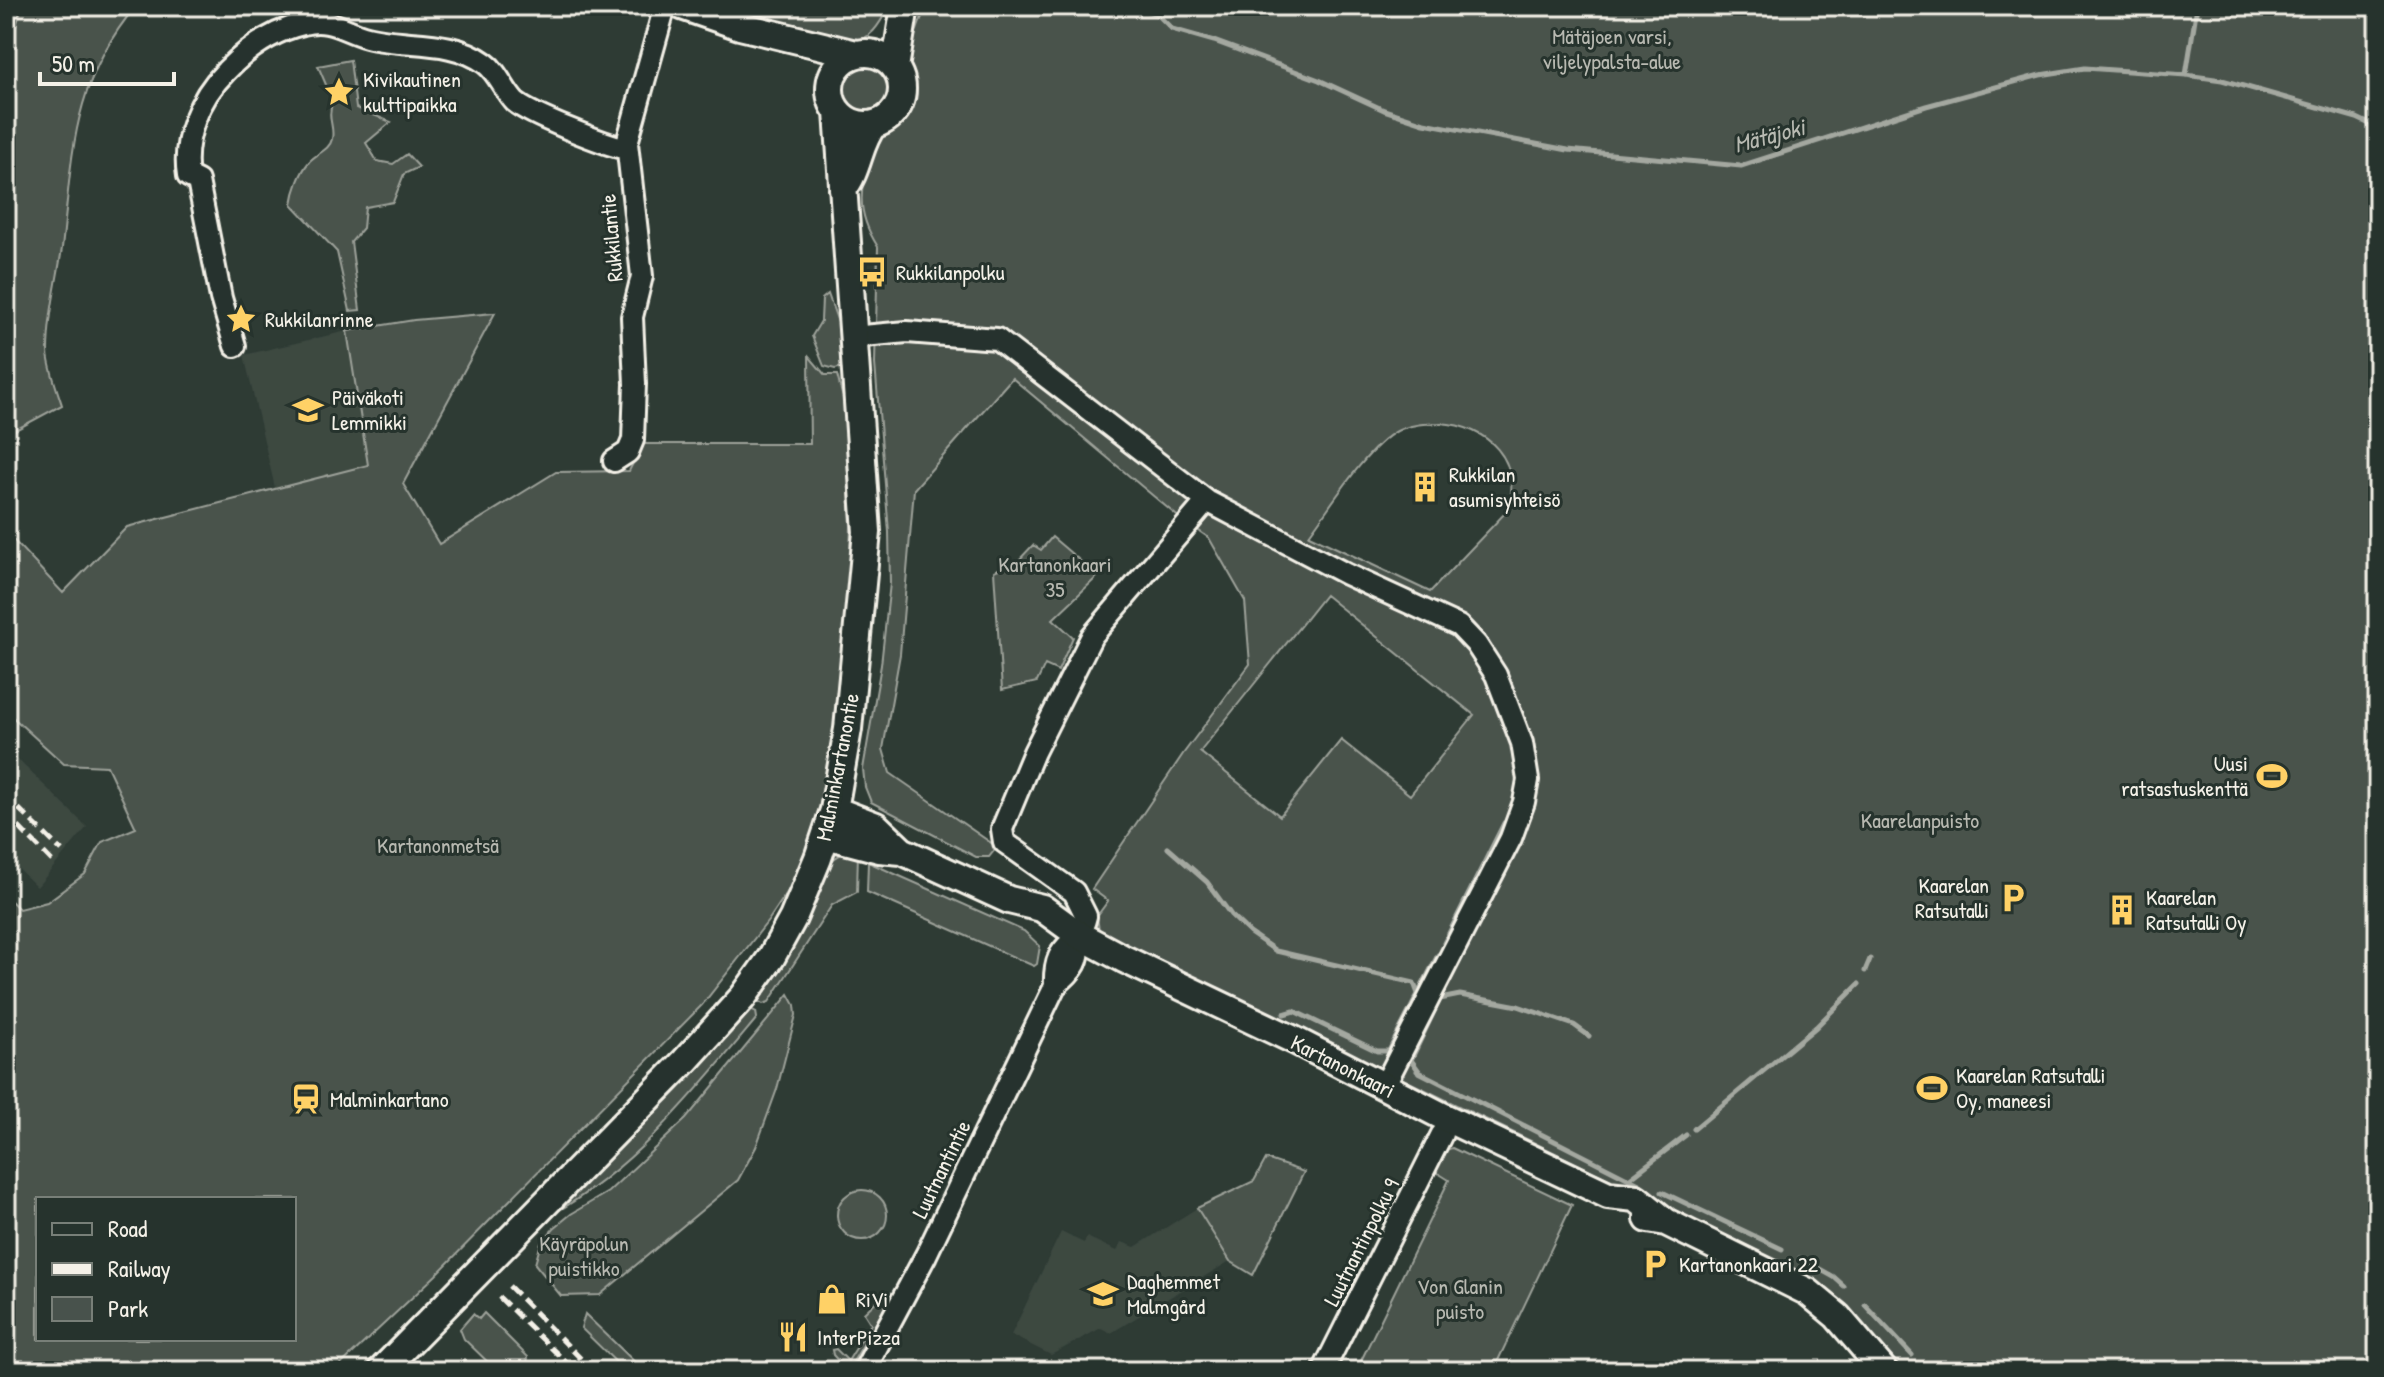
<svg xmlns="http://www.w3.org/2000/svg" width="2384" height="1377" font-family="'Patrick Hand',sans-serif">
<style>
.built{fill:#3c4841}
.green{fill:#48524c;stroke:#9ea29a;stroke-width:2;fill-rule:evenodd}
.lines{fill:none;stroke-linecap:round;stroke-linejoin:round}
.stream{stroke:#a4a8a0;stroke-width:5}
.street-casing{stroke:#f4f1e8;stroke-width:26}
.secondary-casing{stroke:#f4f1e8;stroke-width:32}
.street{stroke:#26332d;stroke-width:20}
.secondary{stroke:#26332d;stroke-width:26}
.rail{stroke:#f4f1e8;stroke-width:5;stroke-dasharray:12 6;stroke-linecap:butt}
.labels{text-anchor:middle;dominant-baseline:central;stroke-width:6;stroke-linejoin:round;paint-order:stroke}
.park-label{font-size:22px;fill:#b8b9b1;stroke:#26332d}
.poi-label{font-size:22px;fill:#f4f1e8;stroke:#26332d;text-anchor:start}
.street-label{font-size:22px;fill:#f4f1e8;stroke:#26332d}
.water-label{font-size:24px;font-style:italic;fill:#b8bab2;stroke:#26332d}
</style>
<rect width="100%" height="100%" fill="#2e3b34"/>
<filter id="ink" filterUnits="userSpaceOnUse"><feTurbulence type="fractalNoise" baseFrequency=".0125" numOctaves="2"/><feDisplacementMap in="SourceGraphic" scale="16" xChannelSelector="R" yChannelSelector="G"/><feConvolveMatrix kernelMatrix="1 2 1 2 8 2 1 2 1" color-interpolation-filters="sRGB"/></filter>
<g filter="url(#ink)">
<!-- built -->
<path class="built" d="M347,331L369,465L275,488L244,355Z
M6,748L87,827L37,887L6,857Z
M1197,1208L1230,1261L1111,1333L1101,1328L1051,1355L1011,1335L1061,1232L1084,1243L1087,1237L1117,1251L1122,1242L1135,1247Z"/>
<!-- green -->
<path class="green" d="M22,6H136C71,83 73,154 62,248C57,282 48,318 48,352C49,369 57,389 62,405L6,435V32L9,24L16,26Z
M712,6H889C879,26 871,40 848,44Z
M926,6H2378V1371H1900C1871,1334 1848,1303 1808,1276L1099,931L1097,916L1108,901L1092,889L1183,754L1250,664L1245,601L1209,538L1176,515L1012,378L914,489L900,654L883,749L890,773L997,847L989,857H976L871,802L865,787L863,769L881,665L890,583L889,532L875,364L878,247C850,203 864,180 876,134C904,115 918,101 906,66L911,62L913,41ZM1440,423C1488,426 1524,461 1507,511L1430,592L1309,535C1330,507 1367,447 1397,431C1410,424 1426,424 1440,423ZM1325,595L1474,715L1410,795L1341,740L1280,816L1200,752Z
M350,60L356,108L391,122L366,143L377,161L393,164L407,154L419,167L404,174L393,202L365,207L363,228L351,242L360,310L350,311L337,252L292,204C294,190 300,173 309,162C315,154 330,150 332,139C335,126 326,119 333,101L318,66Z
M843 87a23 23 0 1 1 46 0a23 23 0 1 1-46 0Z
M828,294L841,331L843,367L835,369L824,366L812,336L821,321L822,299Z
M495,313L403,484L439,544L556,472L629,471L643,444H810L809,356L825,375H837L844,402L851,526L846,666L826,788L796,879L768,921L702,1005L436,1275L334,1371H6V896L19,909L47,902L85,874L102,842L136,828L107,766L64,764L6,711V532L63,593L127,527L368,465L347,331L414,320ZM38,1199H294V1339H38Z
M1052,537L1098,576L1053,619L1073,637L1058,671L1045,665L1037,682L1002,690L994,571L1019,560L1033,545L1041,550Z
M858,851L857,892L832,905L769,1002L763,1004L756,1000L806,919L832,860L843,853Z
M868,862L1024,931L1040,946L1037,964L1034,966L867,892Z
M789,994L795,1005L796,1015L777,1089L756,1147L738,1180L600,1295L561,1296L535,1264L541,1243L554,1228L571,1214L608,1192L686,1119Z
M749,1008L756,1012L757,1018C697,1090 634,1169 551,1215Z
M1452,1148L1572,1205L1493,1371H1356L1449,1180L1430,1168L1442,1151Z
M1266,1159L1304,1172L1253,1275L1230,1261L1197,1208L1254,1181Z
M837 1215a25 25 0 1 1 50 0a25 25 0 1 1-50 0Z
M883,1295L888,1303L851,1365H842L833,1355L832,1350L836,1349L848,1361L871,1324L864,1313Z
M484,1313L528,1357L526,1371H497L464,1339L460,1329L473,1314L479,1319Z
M585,1314L644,1371H618L621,1367L581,1328Z"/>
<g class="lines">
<!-- stream -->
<path class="stream" d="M1132,6L1157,14L1172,29L1214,41L1319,80L1384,110L1424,123L1568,150L1741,166L1926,106L2040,75L2085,68L2186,75L2222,80L2357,118L2378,128
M2186,75L2197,6
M1168,848L1207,882L1231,915L1250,933L1276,951L1414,983L1418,994
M1444,943L1504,823
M1865,971L1870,959
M1440,999L1460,995L1518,1006L1574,1025L1589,1036
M1284,1014L1294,1011L1377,1051H1389L1438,955
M1417,1071L1639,1184
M1419,1071L1411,1060L1440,999
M1694,1129L1816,1027L1859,984
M1630,1178L1686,1135
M1662,1192L1782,1249
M1800,1258L1834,1277L1844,1286
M1865,1305L1912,1355"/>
<!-- street casing -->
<g class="street-casing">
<path id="street" d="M852,337L907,332L997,339L1207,501L1346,574L1459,626L1476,644L1496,675L1522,743L1528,780L1524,802L1511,838L1384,1086
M235,346L221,298L198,181L188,176C182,139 199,98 226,71C247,49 273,31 303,24C330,17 342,30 367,37C405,47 451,38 485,63C498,72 504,91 515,102C530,115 606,145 627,149
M614,461L628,452L633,440L635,384L632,317L642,276L627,143L665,6
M1055,986C1053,938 1078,951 1086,916L1074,892L1004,842L1002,829L1034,752L1092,636L1207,501
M864,1371L926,1255L1055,986C1075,968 1081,963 1079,935
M1323,1371L1442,1134"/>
</g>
<!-- secondary casing -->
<g class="secondary-casing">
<path id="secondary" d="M682,6L740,26L856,54
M830 89a36 36 0 1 1 72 0a36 36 0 1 1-72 0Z
M895,68L905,6
M843,189C859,170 858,143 874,124
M834,810L876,826L902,851L1009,900L1042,908L1079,935L1124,959L1294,1040L1448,1119L1608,1195L1636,1198L1666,1222
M826,835L879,849L902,851
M1648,1219L1666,1222L1808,1292L1837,1316L1884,1371
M381,1371L685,1061L743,997L771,958L793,918L818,858L834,810L848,729L867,532L838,112"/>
</g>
<!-- street -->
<use href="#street" class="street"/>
<!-- secondary -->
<use href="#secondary" class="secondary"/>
<!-- rail -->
<path class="rail" d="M6,796L62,851
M6,814L52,861
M509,1286L593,1371
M499,1297L575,1371"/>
</g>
</g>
<!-- icons -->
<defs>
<g id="sight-bare" transform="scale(2.4)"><path d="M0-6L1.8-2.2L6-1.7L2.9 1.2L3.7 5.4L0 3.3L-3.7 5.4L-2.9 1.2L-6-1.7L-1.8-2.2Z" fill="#ffd166" stroke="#26332d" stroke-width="2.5" paint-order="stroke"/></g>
<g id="bus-bare" transform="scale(2.4)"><path d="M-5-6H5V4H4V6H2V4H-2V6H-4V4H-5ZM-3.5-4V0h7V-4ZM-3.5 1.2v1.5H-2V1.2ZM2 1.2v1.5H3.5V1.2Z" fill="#ffd166" stroke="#26332d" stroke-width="2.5" paint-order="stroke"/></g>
<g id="school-bare" transform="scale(2.4)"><path d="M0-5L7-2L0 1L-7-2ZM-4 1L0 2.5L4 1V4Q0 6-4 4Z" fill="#ffd166" stroke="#26332d" stroke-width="2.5" paint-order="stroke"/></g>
<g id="building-bare" transform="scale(2.4)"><path d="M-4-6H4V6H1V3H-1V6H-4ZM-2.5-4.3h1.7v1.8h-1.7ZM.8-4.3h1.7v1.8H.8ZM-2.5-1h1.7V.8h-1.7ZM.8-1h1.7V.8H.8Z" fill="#ffd166" stroke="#26332d" stroke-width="2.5" paint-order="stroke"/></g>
<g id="stadium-bare" transform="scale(2.4)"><path d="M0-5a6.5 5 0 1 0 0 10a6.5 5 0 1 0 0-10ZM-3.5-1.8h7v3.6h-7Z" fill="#ffd166" stroke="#26332d" stroke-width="2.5" paint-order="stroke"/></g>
<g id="parking-bare" transform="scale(2.4)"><path d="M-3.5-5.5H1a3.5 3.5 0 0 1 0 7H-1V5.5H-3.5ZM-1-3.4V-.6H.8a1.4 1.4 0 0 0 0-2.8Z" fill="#ffd166" stroke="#26332d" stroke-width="2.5" paint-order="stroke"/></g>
<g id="station-bare" transform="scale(2.4)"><path d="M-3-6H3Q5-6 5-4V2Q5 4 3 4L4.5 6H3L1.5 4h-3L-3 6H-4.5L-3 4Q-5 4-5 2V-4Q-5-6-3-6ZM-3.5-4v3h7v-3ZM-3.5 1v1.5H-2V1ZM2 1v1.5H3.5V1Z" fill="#ffd166" stroke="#26332d" stroke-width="2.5" paint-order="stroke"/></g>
<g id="shop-bare" transform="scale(2.4)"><path d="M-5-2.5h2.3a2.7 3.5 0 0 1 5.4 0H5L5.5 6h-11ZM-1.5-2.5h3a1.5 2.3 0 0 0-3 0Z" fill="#ffd166" stroke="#26332d" stroke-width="2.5" paint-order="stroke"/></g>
<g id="restaurant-bare" transform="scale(2.4)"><path d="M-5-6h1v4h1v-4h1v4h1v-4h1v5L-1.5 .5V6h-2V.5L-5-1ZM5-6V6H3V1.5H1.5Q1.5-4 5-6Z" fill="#ffd166" stroke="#26332d" stroke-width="2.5" paint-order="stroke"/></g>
</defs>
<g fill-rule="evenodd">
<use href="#sight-bare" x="339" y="92"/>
<use href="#bus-bare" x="872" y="272"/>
<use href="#sight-bare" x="241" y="319"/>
<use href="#school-bare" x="308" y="410"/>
<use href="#building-bare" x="1425" y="487"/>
<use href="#stadium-bare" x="2272" y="776"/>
<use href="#parking-bare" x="2013" y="898"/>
<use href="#building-bare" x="2122" y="910"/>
<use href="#stadium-bare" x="1932" y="1088"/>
<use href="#station-bare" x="306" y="1099"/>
<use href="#parking-bare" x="1655" y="1264"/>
<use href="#school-bare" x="1103" y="1294"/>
<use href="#shop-bare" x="832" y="1299"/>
<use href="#restaurant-bare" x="793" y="1337"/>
</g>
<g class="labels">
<!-- park labels -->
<g class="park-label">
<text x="1612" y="36">Mätäjoen varsi,<tspan x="1612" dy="25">viljelypalsta-alue</tspan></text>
<text x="1055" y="564">Kartanonkaari<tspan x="1055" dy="25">35</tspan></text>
<text x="1920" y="820">Kaarelanpuisto</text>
<text x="438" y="845">Kartanonmetsä</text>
<text x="584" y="1243">Käyräpolun<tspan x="584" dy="25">puistikko</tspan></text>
<text x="1460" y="1286">Von Glanin<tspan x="1460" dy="25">puisto</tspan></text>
</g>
<!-- poi labels -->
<g class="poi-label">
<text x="363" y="79">Kivikautinen<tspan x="363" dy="25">kulttipaikka</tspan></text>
<text x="896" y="272">Rukkilanpolku</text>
<text x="265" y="319">Rukkilanrinne</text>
<text x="332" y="397">Päiväkoti<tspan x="332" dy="25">Lemmikki</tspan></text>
<text x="1449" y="474">Rukkilan<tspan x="1449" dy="25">asumisyhteisö</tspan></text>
<text x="2248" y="763" text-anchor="end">Uusi<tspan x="2248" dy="25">ratsastuskenttä</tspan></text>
<text x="1989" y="885" text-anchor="end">Kaarelan<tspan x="1989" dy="25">Ratsutalli</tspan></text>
<text x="2146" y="897">Kaarelan<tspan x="2146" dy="25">Ratsutalli Oy</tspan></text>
<text x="1956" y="1075">Kaarelan Ratsutalli<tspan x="1956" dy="25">Oy, maneesi</tspan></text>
<text x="330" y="1099">Malminkartano</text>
<text x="1679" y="1264">Kartanonkaari 22</text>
<text x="1127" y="1281">Daghemmet<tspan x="1127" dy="25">Malmgård</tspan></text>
<text x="856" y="1299">RiVi</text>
<text x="817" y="1337">InterPizza</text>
</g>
<!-- street labels -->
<g class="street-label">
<text transform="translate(611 238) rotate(-95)">Rukkilantie</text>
<text transform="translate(837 767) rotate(-79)">Malminkartanontie</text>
<text transform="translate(1343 1066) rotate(27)">Kartanonkaari</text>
<text transform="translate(941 1169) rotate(-64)">Luutnantintie</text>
<text transform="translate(1361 1242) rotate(-63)">Luutnantinpolku 9</text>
</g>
<!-- water labels -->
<g class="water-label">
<text transform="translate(1769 135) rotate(-15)">Mätäjoki</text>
</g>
</g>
<!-- margin -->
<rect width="2384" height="1377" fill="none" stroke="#26332d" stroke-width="32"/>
<rect x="16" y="16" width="2352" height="1345" fill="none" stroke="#f4f1e8" stroke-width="3" filter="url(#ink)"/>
<!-- legend -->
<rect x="36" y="1197" width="260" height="144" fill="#26332d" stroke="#787f78" stroke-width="2"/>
<rect x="52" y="1223" width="40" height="12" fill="#26332d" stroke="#787f78" stroke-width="2"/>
<text x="108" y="1237" font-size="24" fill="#f4f1e8">Road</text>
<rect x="52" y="1263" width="40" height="12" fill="#f4f1e8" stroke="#787f78" stroke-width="2"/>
<text x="108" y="1277" font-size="24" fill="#f4f1e8">Railway</text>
<rect x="52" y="1297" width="40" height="24" fill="#48524c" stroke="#787f78" stroke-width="2"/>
<text x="108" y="1317" font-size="24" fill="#f4f1e8">Park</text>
<!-- scale -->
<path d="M40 72v12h134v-12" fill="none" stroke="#f4f1e8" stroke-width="4"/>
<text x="52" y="72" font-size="24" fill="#f4f1e8" stroke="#26332d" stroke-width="6" paint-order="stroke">50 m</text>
</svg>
